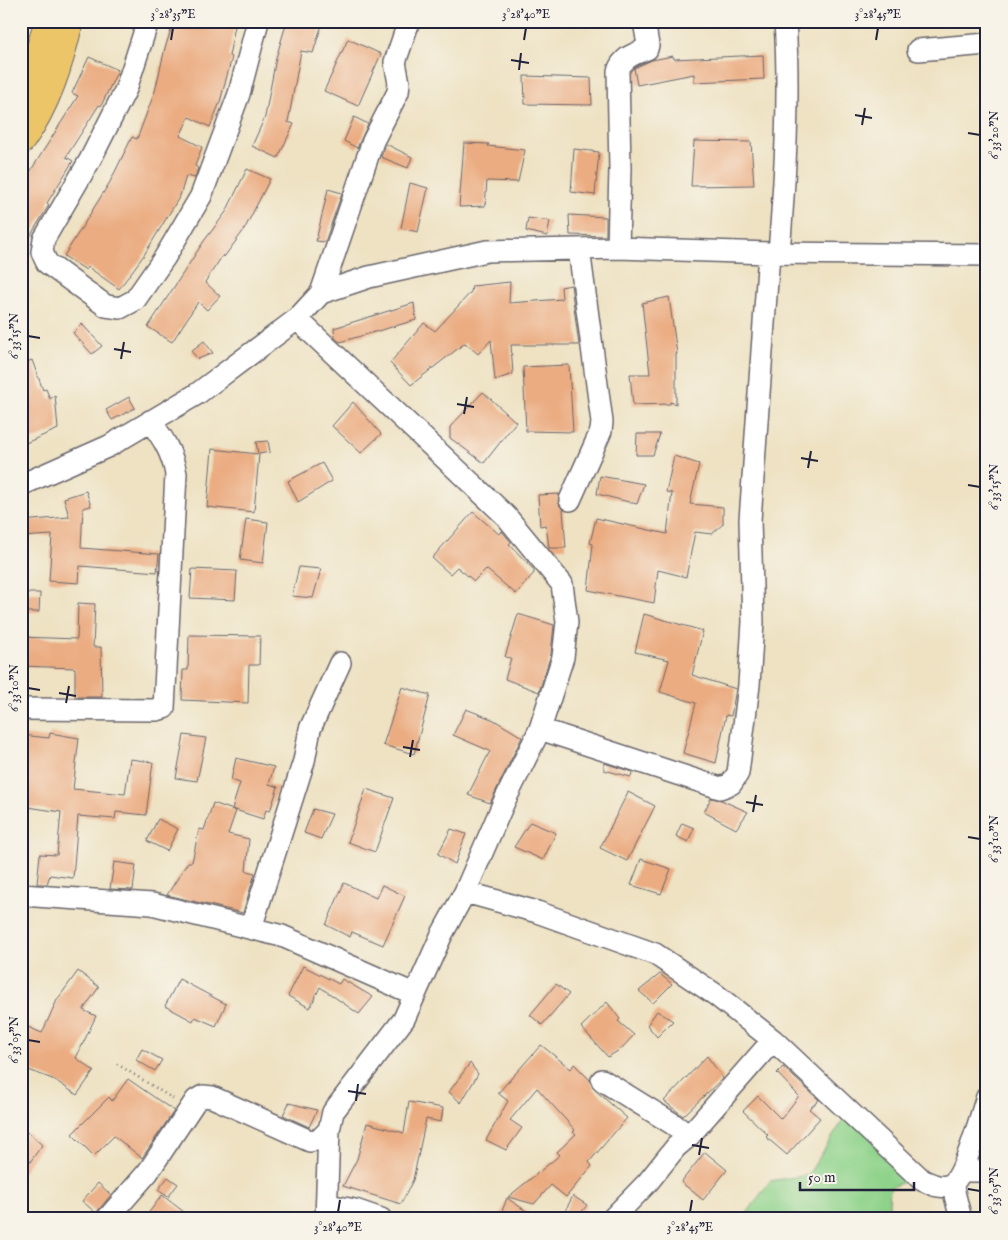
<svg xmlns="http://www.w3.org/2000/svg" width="1008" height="1240" font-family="'IM FELL English',serif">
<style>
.green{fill:#8fd38b;stroke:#587a63}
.building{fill:#ebac81}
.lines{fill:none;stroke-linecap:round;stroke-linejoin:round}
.minor-casing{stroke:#69656b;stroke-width:24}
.major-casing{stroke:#69656b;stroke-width:30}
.path{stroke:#69656b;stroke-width:2.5;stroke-dasharray:1 4;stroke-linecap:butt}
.minor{stroke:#fff;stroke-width:21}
.major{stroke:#edc569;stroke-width:28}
.ticks{fill:none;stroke:#22223b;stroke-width:2}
.neatline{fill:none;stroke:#22223b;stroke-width:2}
.ticks-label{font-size:12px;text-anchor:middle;fill:#22223b}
</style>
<rect width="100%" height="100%" fill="#f7f3e8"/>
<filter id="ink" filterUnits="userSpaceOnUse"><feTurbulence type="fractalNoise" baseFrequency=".02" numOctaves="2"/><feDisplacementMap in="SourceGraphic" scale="10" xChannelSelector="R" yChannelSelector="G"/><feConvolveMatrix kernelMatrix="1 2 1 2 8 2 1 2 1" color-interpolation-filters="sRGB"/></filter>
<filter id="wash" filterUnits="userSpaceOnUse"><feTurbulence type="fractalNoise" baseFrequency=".0096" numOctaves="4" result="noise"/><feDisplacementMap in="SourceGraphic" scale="20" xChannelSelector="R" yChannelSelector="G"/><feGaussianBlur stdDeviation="1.12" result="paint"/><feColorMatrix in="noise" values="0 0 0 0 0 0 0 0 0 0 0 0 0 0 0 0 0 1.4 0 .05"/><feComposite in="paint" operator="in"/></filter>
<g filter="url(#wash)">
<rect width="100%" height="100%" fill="#eee2c3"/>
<!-- green -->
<path class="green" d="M849,1111L919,1175L890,1188L888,1219H743L770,1181L808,1175Z"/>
<g id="blocks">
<!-- building -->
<path class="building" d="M174,21H236L229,56L232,57L220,102L210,127L189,117L180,136L202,147L195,166L198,168L195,178L186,176L180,196L144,255L119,289L88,267L86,270L64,256L110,182L132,137L137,139L155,91L165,48Z
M287,21H323L313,53L301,51L288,122L294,124L278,158L252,146L265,117L276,58Z
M348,39L381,54L358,106L324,91Z
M763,55L764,79L694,82V74L637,85L634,68L652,60L673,56L674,59Z
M89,57L118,70L101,106L99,105L66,157L73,161L47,203L49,205L21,251V186L78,96L72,93Z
M524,76L591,78L592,105L525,104Z
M354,117L368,124L357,148L344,141Z
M694,141L751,142L754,185L691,186Z
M464,143L489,144L488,146L525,150L518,182L487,181L485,206L459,207Z
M386,144L412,157L408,168L381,157Z
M574,149L599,152L595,195L571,192Z
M247,169L270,179L244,230L224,257L223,255L205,282L220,296L207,310L198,302L172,342L148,327L204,241L226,212Z
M410,183L428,188L418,232L401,228Z
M328,189L342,193L325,242L316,241Z
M569,215L606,217V236L570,235Z
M528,218L550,221L547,236L526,231Z
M510,282L509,303L562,299L561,287L571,285L579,345H511L513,374L495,380L491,340L478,354L465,343L411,385L390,363L424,323L435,331L471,292L472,286Z
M669,297L677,354H676V404L670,402V404L633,405L630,374H650L642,303Z
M414,303L416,320L340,342L335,338L334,328Z
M82,324L102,346L92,354L73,333Z
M204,341L213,353L198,359L191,351Z
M32,360L43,390L46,389L50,399L55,395L58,429L21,445V364Z
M569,365L573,432L526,431L523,367Z
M483,392L516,422L484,463L450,438V427Z
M129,397L135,408L112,420L106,410Z
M353,402L381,434L361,453L332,426Z
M637,434H660L653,455H636Z
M268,441L270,452L259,454L254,512L207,507L212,449L258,454L256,442Z
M674,456L699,464L690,504L723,507V524L712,534L695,532L686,577L658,570L654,603L588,590L593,544L590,543L596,518L667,534L672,493L666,492Z
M322,463L332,481L298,502L288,481Z
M600,476L644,484L637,504L597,494Z
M86,491L91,506L83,508L81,548L159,554L157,572L80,566L79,583L49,581L52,535L21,537V521L69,517L64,498Z
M559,494L558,502L563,510L566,548H549L546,525L540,526L538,495Z
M473,512L499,534L502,531L511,542L509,544L534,570V573L516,594L486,569L474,581L457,567L450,574L432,558Z
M246,519L268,522L263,563L240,560Z
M299,567L321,569L313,598L292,596Z
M192,569L237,571L235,600L190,598Z
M21,593H40L39,612H21Z
M78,603L95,604L93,647H101L102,697H75V668L21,666V637L77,639Z
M518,614L554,625L551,654L539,692L505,679L511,658L505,657Z
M644,614L703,631L692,675L736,689L731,716L726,715L716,763L683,753L696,703L660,692L669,660L635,652Z
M189,635L260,636L259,665H249L248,703L182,700L183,670H188Z
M402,687L430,695L414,754L383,745Z
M466,709L494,720L522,737L490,803L468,795L490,751L453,735Z
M50,733L79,738L73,789L125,794L130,759L153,762L146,815L116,812L115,819L78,816L73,878L50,875L47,884H37L40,854L57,855L61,812L21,806V735L49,738Z
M184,735L206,738L197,781L176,778Z
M236,758L274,767L269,784L278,787L270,811L266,810L263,819L232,809L240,783L231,780Z
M604,763L632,772L631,777L604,770Z
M366,789L394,798L375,852L348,842Z
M628,792L655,806L627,861L600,848Z
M711,798L721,800L748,812L736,829L704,812Z
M213,803L236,811L228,834L249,839L246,871L255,873L243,913L167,895L188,862H192L199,829L204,830Z
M313,809L332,814L321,839L304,833Z
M158,819L178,829L167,851L147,841Z
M530,822L556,833L543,860L514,847Z
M682,823L694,828L688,842L676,836Z
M451,829L466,834L455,864L438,854Z
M641,859L671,869L661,894L631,885Z
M114,862L136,865L133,890L110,889Z
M344,883L376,898L382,885L405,896L383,945L352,932L350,937L326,925Z
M303,966L339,984L342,979L373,997L359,1014L320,987L310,1008L288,996Z
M78,971L99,987L83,1010L96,1016L76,1058L94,1071L77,1095L55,1080L21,1067V1024L42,1033L57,1000Z
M660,974L672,984L653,1003L639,991Z
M179,979L226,1004L216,1026L195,1017L193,1021L165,1006Z
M556,984L569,994L542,1025L530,1015Z
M607,1002L620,1019L618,1021L634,1035L621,1049L608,1057L581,1027Z
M657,1011L673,1021L657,1037L647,1025Z
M541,1045L571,1069L574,1064L590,1080L595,1090L627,1118L589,1162L592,1166L566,1197L551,1185L534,1204L508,1197L560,1155L557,1152L576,1134L573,1132L575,1130L537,1088L510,1120L522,1128L506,1150L486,1140L508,1101L498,1093Z
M142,1049L162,1060L155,1071L136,1060Z
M707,1056L723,1078L683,1116L664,1101Z
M470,1063L478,1074L461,1103L449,1092Z
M783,1067L819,1100L809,1109L820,1118L787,1155L766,1137L768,1135L743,1111L758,1096L781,1119L799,1096L777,1073Z
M128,1079L174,1111L142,1158L114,1136L94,1156L72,1134L109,1097L112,1101Z
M409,1102L443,1108L441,1122L426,1119L413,1180L401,1204L343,1186L357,1159L367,1123L404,1133Z
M289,1103L317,1110L309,1127L283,1115Z
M28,1132L42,1145L21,1175V1139Z
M705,1152L727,1170L703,1200L681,1182Z
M168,1177L178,1184L168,1197L158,1190Z
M98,1183L111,1195L96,1213L82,1201Z
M162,1195L193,1219H144Z
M573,1196L587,1205L578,1217L564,1213Z
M507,1198L538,1219H499Z"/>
</g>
</g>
<g filter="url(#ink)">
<use href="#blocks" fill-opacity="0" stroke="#69656b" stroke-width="1"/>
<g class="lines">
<!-- minor casing -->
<g class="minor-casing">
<path id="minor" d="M148,21L126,89L90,160L44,239L42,252L47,263L106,306L120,308L135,300L165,257L201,196L239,94L258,21
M918,50L987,44
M618,248L620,169L618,71C623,57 634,54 647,49L648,45L644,21
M779,253C785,176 790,99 785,21
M321,293L369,277L487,251L618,248L769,253L987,255
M297,319L506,516L562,584L567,622L563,657L540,729L504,802L465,892L442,934L404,1019L333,1112L329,1130L326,1219
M21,485L109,446L197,394L297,319L321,293L373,141L398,92L399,83L395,62L409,21
M570,500L601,431L602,422L579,249
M21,709L157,710L164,708L176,474C172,452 163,438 150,421
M540,729L720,788L731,784L738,773L749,685L753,622L750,520L769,253
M465,892L537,912L655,954L716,995L773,1040L922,1180C931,1184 942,1190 952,1184C965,1175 981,1114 987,1097
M21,895L152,904L282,936L414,994
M251,928L304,761L310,729L340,663
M602,1080L673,1124L689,1136
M962,1171H987
M952,1184L961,1219
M328,1205L355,1210L381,1219
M107,1219L148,1172L196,1100L203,1096L212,1097L310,1141L320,1139L329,1130
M612,1219L648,1182L676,1147L689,1136L773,1040"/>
</g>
<!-- major casing -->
<g class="major-casing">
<path id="major" d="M21,95C34,72 42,48 48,21
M21,140C47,104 59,64 69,21"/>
</g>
<!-- path -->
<path class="path" d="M117,1064L175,1100"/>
<!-- minor -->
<use href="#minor" class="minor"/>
<!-- major -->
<use href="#major" class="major"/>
</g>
</g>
<!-- ticks -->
<path class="ticks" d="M171,40L173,28M524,40L526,28M876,40L878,28M511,60L529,63M519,70L521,53M855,115L872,118M862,125L865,108M968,133L980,135M28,336L40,338M114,349L131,352M121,359L124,342M457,404L474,407M464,414L467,397M801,458L818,461M808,468L811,451M968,485L980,487M28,688L40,690M59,693L76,696M66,703L69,686M403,747L420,750M410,757L413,740M746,802L763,805M753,812L756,795M968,837L980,839M28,1040L40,1042M348,1091L366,1094M356,1101L358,1084M692,1145L709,1148M699,1155L702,1138M968,1189L980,1191M338,1212L340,1200M690,1212L692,1200"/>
<!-- margin -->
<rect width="1008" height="1240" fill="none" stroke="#f7f3e8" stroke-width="55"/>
<!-- scale -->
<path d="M800 1182v8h114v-8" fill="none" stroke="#22223b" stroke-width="2.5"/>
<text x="808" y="1182" font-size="15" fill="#22223b" stroke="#f7f3e8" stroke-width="4" paint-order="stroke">50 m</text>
<rect x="28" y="28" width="952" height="1184" class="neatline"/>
<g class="ticks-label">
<text x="173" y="18">3°28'35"E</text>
<text x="526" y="18">3°28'40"E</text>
<text x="878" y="18">3°28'45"E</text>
<text transform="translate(994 135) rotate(-90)" y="4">6°33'20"N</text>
<text transform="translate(14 336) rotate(-90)" y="4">6°33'15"N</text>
<text transform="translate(994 487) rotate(-90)" y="4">6°33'15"N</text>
<text transform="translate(14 688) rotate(-90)" y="4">6°33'10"N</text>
<text transform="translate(994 839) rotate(-90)" y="4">6°33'10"N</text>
<text transform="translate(14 1040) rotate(-90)" y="4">6°33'05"N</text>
<text transform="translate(994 1191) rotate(-90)" y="4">6°33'05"N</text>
<text x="338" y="1231">3°28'40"E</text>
<text x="690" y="1231">3°28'45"E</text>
</g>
</svg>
